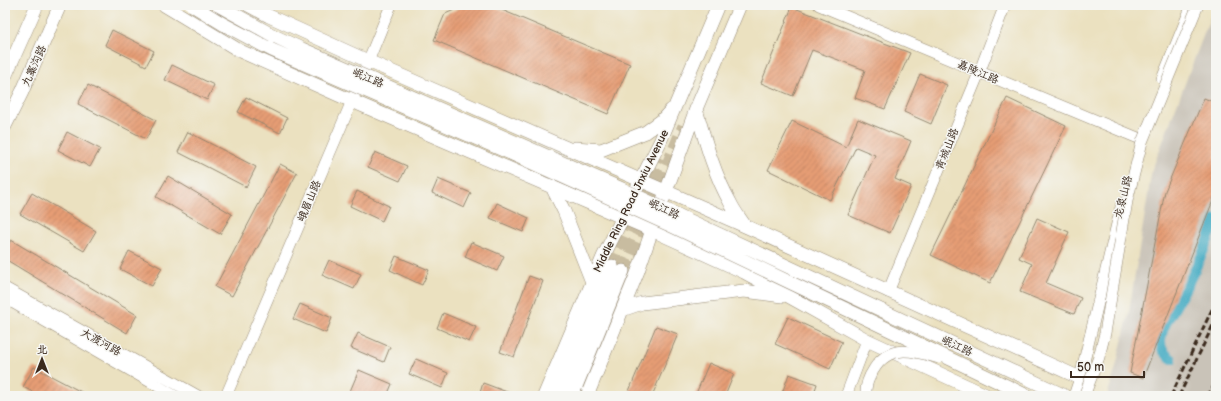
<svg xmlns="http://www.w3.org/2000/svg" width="1221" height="401" font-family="'Balsamiq Sans','LXGW WenKai TC',sans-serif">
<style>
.industrial{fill:#c9c3b8}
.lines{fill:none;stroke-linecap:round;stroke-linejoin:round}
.canal{stroke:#42aac2;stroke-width:10}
.building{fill:url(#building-hatch)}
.major-tunnel{stroke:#c8bca0;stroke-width:13;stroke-dasharray:13 6;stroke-linecap:butt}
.minor-casing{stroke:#93866f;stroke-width:12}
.major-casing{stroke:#93866f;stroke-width:14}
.minor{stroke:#fff;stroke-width:11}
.major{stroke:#fff;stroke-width:13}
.rail{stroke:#3b2a1e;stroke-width:3;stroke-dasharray:6 3;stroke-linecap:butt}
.minor-bridge-casing{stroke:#93866f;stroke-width:12;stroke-linecap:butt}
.major-bridge-casing{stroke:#93866f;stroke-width:14;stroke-linecap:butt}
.minor-bridge{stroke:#fff;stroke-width:11}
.major-bridge{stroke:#fff;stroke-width:13}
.labels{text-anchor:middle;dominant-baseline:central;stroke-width:3;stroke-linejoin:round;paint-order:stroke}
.street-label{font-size:11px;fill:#3b2a1e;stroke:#f6f6f2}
</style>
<defs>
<pattern id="building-hatch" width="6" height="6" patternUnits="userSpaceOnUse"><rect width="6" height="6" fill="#e69d74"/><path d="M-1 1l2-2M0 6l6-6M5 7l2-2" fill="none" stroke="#bc805f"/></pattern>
</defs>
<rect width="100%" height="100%" fill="#f6f6f2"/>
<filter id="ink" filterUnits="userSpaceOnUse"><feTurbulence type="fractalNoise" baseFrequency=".025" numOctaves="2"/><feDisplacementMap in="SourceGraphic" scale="8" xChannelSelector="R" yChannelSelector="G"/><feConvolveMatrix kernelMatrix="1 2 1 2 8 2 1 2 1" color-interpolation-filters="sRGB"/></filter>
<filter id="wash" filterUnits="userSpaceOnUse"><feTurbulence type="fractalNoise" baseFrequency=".012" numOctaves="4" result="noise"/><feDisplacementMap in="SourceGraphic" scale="16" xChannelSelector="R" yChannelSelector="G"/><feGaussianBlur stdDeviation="0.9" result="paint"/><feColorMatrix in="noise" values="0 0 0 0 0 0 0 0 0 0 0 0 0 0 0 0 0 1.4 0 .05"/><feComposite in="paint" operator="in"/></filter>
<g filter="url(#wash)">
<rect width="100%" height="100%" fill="#ebe1c0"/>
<!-- industrial -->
<path class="industrial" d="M1215,5H1216V396H1107L1115,371L1128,317L1152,170Z"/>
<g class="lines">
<!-- canal -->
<path class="canal" d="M1172,359C1166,354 1161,351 1161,342C1161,326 1175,310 1182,295C1195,271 1207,245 1216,219"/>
</g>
<g id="blocks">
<!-- building -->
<path class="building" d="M466,5H490L630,64L608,114L434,40L445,14Z
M792,7L910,53L885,109L855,98L865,70L812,50L793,96L761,83Z
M112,30L154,51L146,66L105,45Z
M172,65L214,85L207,100L165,80Z
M920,74L947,85L931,124L904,112Z
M88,85L156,120L146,139L78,104Z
M246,97L287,118L280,133L238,112Z
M1007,98L1066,126L990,283L931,255Z
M1204,98L1216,103V193L1143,378L1130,373L1165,191Z
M858,119L911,141L895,179L911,186L890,233L848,215L875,155L856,147L830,200L768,170L792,121L846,147Z
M67,132L100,149L90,167L58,150Z
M188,132L256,167L246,187L178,152Z
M375,152L407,166L400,181L368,167Z
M280,164L297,173L232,296L215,287Z
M168,176L232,214L220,234L156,197Z
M438,179L471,193L464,208L432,193Z
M357,191L389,206L382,221L350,206Z
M32,193L96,231L84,251L20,214Z
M497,203L529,218L523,232L490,218Z
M1037,218L1069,232L1046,283L1081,298L1074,314L1020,292L1032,264L1019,258Z
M11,240L137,315L127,333L5,259V250Z
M471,242L504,256L497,271L465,257Z
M129,251L162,268L152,286L120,269Z
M396,256L429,270L422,285L390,270Z
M329,260L361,274L354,289L322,275Z
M529,276L543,281L514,357L500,352Z
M300,304L332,318L326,333L293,319Z
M443,313L476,327L469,342L437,328Z
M788,317L842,342L830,369L775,344Z
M656,326L678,334L652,396H640L629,391Z
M358,333L390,347L384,362L351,348Z
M416,359L448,373L442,388L409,374Z
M709,363L734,374L725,396H695Z
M34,367L89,396H41L23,387Z
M359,370L392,384L387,396H348Z
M789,374L817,384L813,396H781Z
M483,383L515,395V396H479Z"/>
</g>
</g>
<g filter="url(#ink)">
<use href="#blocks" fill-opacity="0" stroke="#93866f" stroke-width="1"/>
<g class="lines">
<!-- major-tunnel -->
<path class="major-tunnel" d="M612,266L658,157
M623,271L684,126"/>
<!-- minor casing -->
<g class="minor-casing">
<path id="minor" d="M819,5L1138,138
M1162,79L1192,5
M5,288L198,396
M888,292L979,73L1005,5
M5,298L175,396
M226,396L352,101L391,5
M846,396L867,340
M1074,396L1080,378L1122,203"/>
</g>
<!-- major casing -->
<g class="major-casing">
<path id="major" d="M164,5L240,51L352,101L652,230L744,272L790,297L867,340L988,396
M248,5L269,16L368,61L745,226L1080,378
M5,77L37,5
M696,109C705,140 714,174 730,202C734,211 740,218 745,226
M5,126L22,92L60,5
M575,148L601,150L646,132L661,121L671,110
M551,185L564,211L592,282
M637,188L660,142L718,5
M622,310L642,303L744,291L782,296
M1011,388L1027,396
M544,396L603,257L627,209
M558,396L612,266
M572,396L623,271
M587,396L638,271L652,230L696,109L740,5"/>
</g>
<!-- minor -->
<use href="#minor" class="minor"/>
<!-- major -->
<use href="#major" class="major"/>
<!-- rail -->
<path class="rail" d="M1171,396L1216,301
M1179,396L1216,319
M1207,396L1216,383"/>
<!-- minor-bridge casing -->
<g class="minor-bridge-casing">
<path id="minor-bridge" d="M866,396C865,386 868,378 874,369C890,343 914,351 939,358
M1084,396L1099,357L1105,333L1127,201L1142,142L1198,5"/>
</g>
<!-- major-bridge casing -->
<g class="major-bridge-casing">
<path id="major-bridge" d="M192,5L223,24L272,50L526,160L672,226L1011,388
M218,5L274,36L302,49L622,189L1065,396"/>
</g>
<!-- minor-bridge -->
<use href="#minor-bridge" class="minor-bridge"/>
<!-- major-bridge -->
<use href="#major-bridge" class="major-bridge"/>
</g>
</g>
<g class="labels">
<!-- street labels -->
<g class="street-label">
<text transform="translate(34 66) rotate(-66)">九寨沟路</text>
<text transform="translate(978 72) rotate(23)">嘉陵江路</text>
<text transform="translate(368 78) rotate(23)">岷江路</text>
<text transform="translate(947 149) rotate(-68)">青城山路</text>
<text transform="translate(1123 197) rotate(-76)">龙泉山路</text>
<text transform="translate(309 201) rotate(-67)">峨眉山路</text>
<text transform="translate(631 201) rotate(-64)">Middle Ring Road Jnxiu Avenue</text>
<text transform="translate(664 209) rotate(25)">岷江路</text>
<text transform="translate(101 342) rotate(29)">大渡河路</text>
<text transform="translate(957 346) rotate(25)">岷江路</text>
</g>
</g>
<!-- margin -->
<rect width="1221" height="401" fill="none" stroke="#f6f6f2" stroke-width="20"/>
<!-- north arrow -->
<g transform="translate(42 359)" stroke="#f6f6f2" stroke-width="3" paint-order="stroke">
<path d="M0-3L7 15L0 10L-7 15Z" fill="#3b2a1e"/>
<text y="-6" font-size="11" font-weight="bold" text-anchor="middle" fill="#3b2a1e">北</text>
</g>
<!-- scale -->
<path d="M1071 371v6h73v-6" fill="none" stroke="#3b2a1e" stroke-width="2"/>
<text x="1077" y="371" font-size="12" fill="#3b2a1e" stroke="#f6f6f2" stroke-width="3" paint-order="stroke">50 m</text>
</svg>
